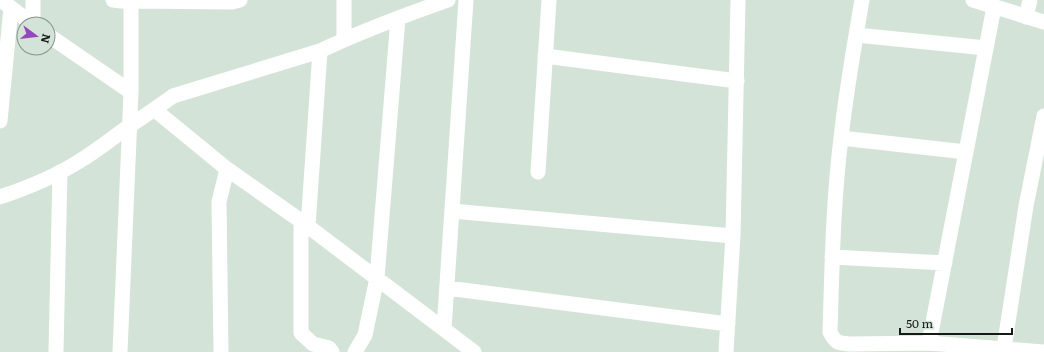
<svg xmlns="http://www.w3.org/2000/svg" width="1044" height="352" font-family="Literata,serif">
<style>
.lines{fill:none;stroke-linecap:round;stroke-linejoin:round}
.minor{stroke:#fff;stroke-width:15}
</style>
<rect width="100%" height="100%" fill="#d4e3d8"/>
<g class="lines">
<!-- minor -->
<path class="minor" d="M1,0L32,24
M113,0L131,2
M862,0C854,46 846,92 841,138C833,202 832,268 830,332C836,344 839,343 851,344L929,343L1043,352
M973,0L1044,22
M131,1L232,2L240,0
M1026,17L1030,0
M33,24V0
M48,35L131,92
M856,35L986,48
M344,40V0
M545,56L737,81
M155,110L227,169L301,221L474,352
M0,121L11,8
M841,138L966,152
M538,172L549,0
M0,197C27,188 54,177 78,162C95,152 111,139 128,127C143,117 158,107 173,96L320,51C362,31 405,15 448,0
M452,211L733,236
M301,221V333L313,344L329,348L332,352
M308,226L320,51
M832,257L945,263
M447,288L728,324
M444,329L466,0
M929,343L994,7
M1004,348L1026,206L1044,116
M56,352L60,172
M120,352L131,92V0
M221,352L219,202L227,169
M355,352L365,335L377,278L398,18
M726,352L733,236L738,0"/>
</g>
<!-- north arrow -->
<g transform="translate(36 36) rotate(105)"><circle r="19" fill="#d4e3d8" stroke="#88938a"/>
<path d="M0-3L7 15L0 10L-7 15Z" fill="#9349bb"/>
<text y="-6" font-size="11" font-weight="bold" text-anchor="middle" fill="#151a16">N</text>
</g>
<!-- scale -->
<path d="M900 328v6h112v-6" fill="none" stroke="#151a16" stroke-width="2"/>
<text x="906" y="328" font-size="12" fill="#151a16" stroke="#d4e3d8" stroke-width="3" paint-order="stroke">50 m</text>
</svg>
